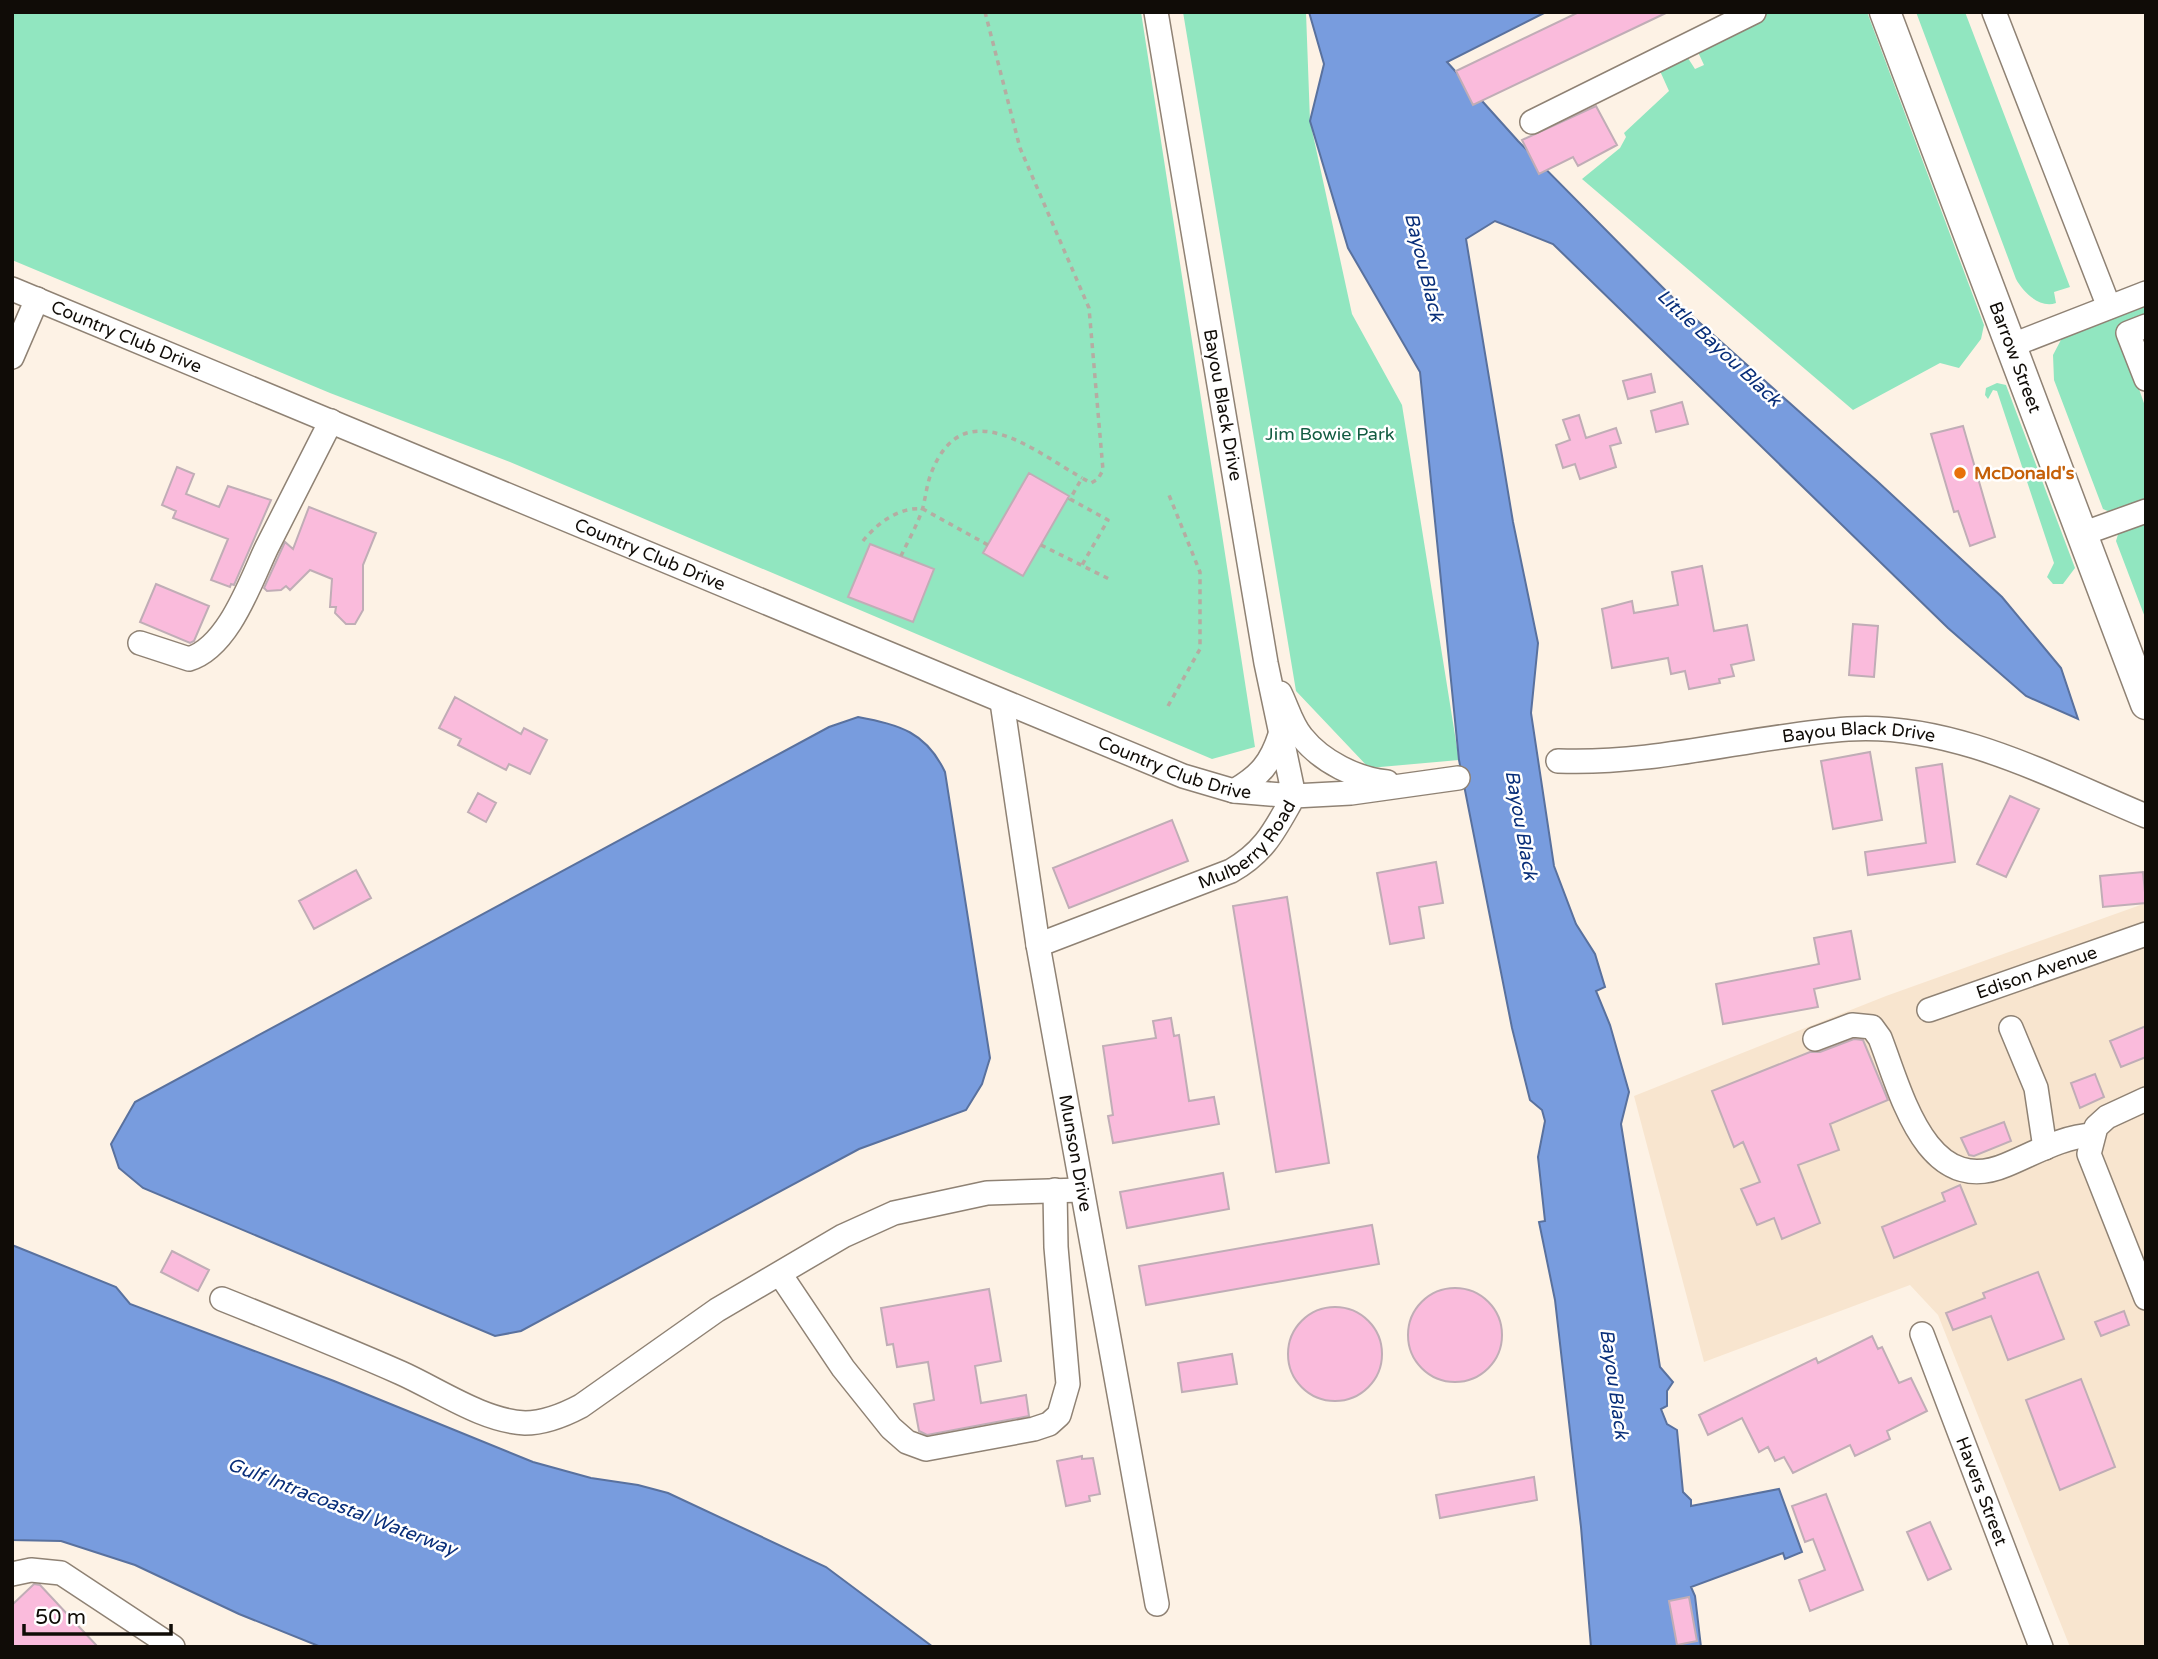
<svg xmlns="http://www.w3.org/2000/svg" width="2158" height="1659" font-family="'Varela Round',sans-serif">
<style>
.built{fill:#f8e5cf}
.green{fill:#91e6c0}
.water{fill:#789cde;stroke:#59719e;stroke-width:2}
.building{fill:#fabbdc;stroke:#c0adb6;stroke-width:2}
.lines{fill:none;stroke-linecap:round;stroke-linejoin:round}
.minor-casing{stroke:#8f8274;stroke-width:26}
.major-casing{stroke:#8f8274;stroke-width:33}
.path{stroke:#b5aca2;stroke-width:3.5;stroke-dasharray:5 5;stroke-linecap:butt}
.minor{stroke:#fff;stroke-width:23}
.major{stroke:#fff;stroke-width:30}
.food-dot{fill:#e8710a;stroke:#fff;stroke-width:2.5}
.labels{text-anchor:middle;dominant-baseline:central;stroke-width:5;stroke-linejoin:round;paint-order:stroke}
.street-label{font-size:18px;fill:#100c07;stroke:#fff}
.park-label{font-size:18px;fill:#125b41;stroke:#fff}
.food-label{font-size:18px;font-weight:bold;fill:#c56008;stroke:#fff;text-anchor:start}
.water-label{font-size:19px;font-style:italic;fill:#082e79;stroke:#fff}
</style>
<rect width="100%" height="100%" fill="#fdf2e5"/>
<!-- built -->
<path class="built" d="M2146,903V1647H2070L1938,1315L1910,1285L1704,1362L1634,1096L1886,996Z"/>
<!-- green -->
<path class="green" d="M12,12H1141L1255,747L1212,759L510,462L330,393L12,260Z
M1183,12H1306L1310,121L1352,314L1402,405L1459,760L1369,768L1296,691Z
M1770,12H1867L1984,325L1981,339L1959,368L1940,363L1853,410L1582,179L1620,148L1626,137L1624,133L1669,91L1660,71L1686,55L1695,69L1704,65L1698,52L1702,46Z
M1916,12H1965L2070,287L2054,292L2056,303C2040,309 2023,292 2016,279Z
M2146,306V315L2117,326L2146,409V501L2110,512L2103,509L2054,380L2053,355L2063,336Z
M1997,383L2006,385L2075,568L2063,584H2053L2047,577L2054,563L1997,391L1993,390L1988,399L1985,395L1986,388Z
M2146,520V620L2116,541L2119,531Z"/>
<!-- water -->
<path class="water" d="M1309,12H1546L1447,62L1518,141L1682,307L1877,481L2002,597L2061,668L2078,719L2026,696L1948,628L1553,244L1495,221L1466,239L1513,522L1538,643L1531,713L1554,866L1576,924L1595,954L1605,987L1596,991L1610,1025L1629,1092L1621,1124L1660,1367L1673,1382L1667,1391V1406L1661,1409L1667,1424L1677,1430L1683,1492L1691,1500V1506L1779,1489L1802,1552L1785,1559L1783,1553L1691,1587L1695,1596L1701,1647H1591L1581,1527L1555,1300L1539,1222L1545,1221L1538,1157L1545,1121L1542,1110L1530,1100L1512,1028L1459,760L1420,372L1348,248L1310,121L1324,64Z
M858,717C900,725 926,732 945,772L990,1058L982,1084L966,1110L859,1149L521,1331L495,1336L143,1188L119,1168L111,1144L135,1102L829,727Z
M12,1245L116,1287L130,1304L334,1381L533,1462L591,1478L638,1485L668,1493L826,1567L933,1647H321L239,1614L135,1565L61,1541L12,1540Z"/>
<!-- building -->
<path class="building" d="M1579,12H1668L1473,105L1456,71Z
M1596,106L1617,145L1578,166L1573,157L1539,174L1522,140Z
M1651,374L1655,392L1628,399L1623,381Z
M1682,402L1688,424L1656,432L1651,411Z
M1579,415L1586,438L1616,428L1621,443L1610,446L1616,467L1580,479L1575,464L1563,468L1556,445L1570,440L1563,420Z
M1963,426L1995,537L1970,546L1958,511L1954,512L1931,434Z
M177,467L194,474L186,494L219,507L228,486L271,500L234,585L231,584L230,587L211,580L228,539L173,518L176,511L162,505Z
M1029,473L1069,496L1023,576L983,553Z
M309,507L376,533L363,565V610L355,624H346L335,613L336,607H330L332,579L310,570L290,590L286,586L281,590L267,591L264,588L285,542L293,549Z
M870,544L934,569L913,622L848,597Z
M1702,566L1714,631L1747,625L1754,660L1731,665L1734,676L1719,679L1720,683L1689,689L1685,671L1671,674L1668,658L1612,668L1602,609L1632,601L1634,613L1678,605L1672,572Z
M156,584L209,606L194,641L190,643L140,622Z
M1853,624L1878,626L1874,677L1849,675Z
M455,697L521,734L524,728L547,740L530,774L509,764L506,770L458,745L461,739L439,728Z
M1870,752L1882,820L1833,829L1821,761Z
M1942,764L1955,862L1868,875L1865,852L1926,843L1916,768Z
M478,793L496,803L486,822L468,812Z
M2010,796L2039,809L2006,877L1977,864Z
M1172,820L1188,861L1069,908L1053,868Z
M1436,862L1443,903L1419,907L1424,938L1390,944L1377,873Z
M356,870L371,898L314,929L299,901Z
M2143,872L2146,903L2103,907L2100,876Z
M1287,897L1329,1163L1276,1172L1233,906Z
M1851,931L1860,979L1814,989L1818,1007L1723,1024L1716,984L1819,964L1814,938Z
M1171,1018L1174,1036L1179,1035L1189,1101L1214,1097L1219,1124L1113,1143L1108,1116L1113,1115L1103,1046L1156,1038L1153,1021Z
M2146,1026V1057L2121,1067L2110,1041Z
M1854,1039L1863,1040L1888,1100L1830,1124L1839,1150L1798,1165L1820,1223L1782,1239L1774,1218L1757,1225L1741,1189L1760,1182L1743,1142L1734,1147L1712,1091L1810,1052H1820Z
M2095,1074L2104,1097L2080,1108L2071,1083Z
M2004,1122L2011,1141L1974,1156L1969,1155L1961,1138Z
M1223,1173L1229,1209L1127,1228L1120,1192Z
M1960,1185L1976,1224L1894,1258L1882,1227L1945,1201L1942,1193Z
M1372,1225L1379,1264L1146,1305L1139,1266Z
M172,1251L209,1270L198,1291L161,1272Z
M2038,1272L2064,1339L2008,1360L1991,1316L1953,1330L1946,1313L1985,1298L1983,1293Z
M1408 1335a47 47 0 1 1 94 0a47 47 0 1 1-94 0Z
M989,1289L1001,1361L975,1366L981,1403L1026,1395L1029,1416L927,1435L919,1431L914,1404L934,1400L928,1362L897,1367L893,1344L887,1345L881,1308Z
M1288 1354a47 47 0 1 1 94 0a47 47 0 1 1-94 0Z
M2124,1311L2129,1325L2101,1336L2095,1322Z
M1872,1336L1878,1349L1882,1347L1899,1383L1911,1378L1927,1411L1887,1431L1890,1439L1855,1456L1850,1445L1793,1473L1784,1457L1775,1461L1768,1447L1759,1452L1742,1418L1708,1435L1699,1415L1816,1358L1818,1363Z
M1232,1354L1237,1384L1182,1392L1178,1363Z
M2081,1379L2115,1467L2060,1490L2026,1400Z
M1082,1456V1459L1093,1458L1100,1494L1089,1496L1090,1501L1066,1506L1057,1461Z
M1534,1477L1537,1500L1440,1518L1436,1495Z
M1826,1494L1863,1590L1810,1611L1799,1580L1825,1570L1813,1539L1805,1542L1792,1506Z
M1930,1522L1951,1569L1928,1580L1907,1532Z
M34,1584L40,1585L98,1647H12V1605Z
M1689,1597L1697,1641L1677,1645L1669,1601Z"/>
<g class="lines">
<!-- minor casing -->
<g class="minor-casing">
<g id="minor">
<path d="M1994,12L2109,307"/>
<path d="M1532,122L1754,12"/>
<path id="s1" d="M12,289L1183,776L1234,791L1294,796L1266,663L1156,12"/>
<path d="M2146,326L2128,333L2146,379"/>
<path d="M2010,346L2146,293"/>
<path d="M12,357L37,299"/>
<path d="M2082,534L2146,511"/>
<path d="M140,643L189,659C229,647 251,580 267,547C288,505 310,463 331,421"/>
<path d="M1280,693C1287,707 1292,726 1302,737C1322,762 1357,779 1387,782"/>
<path id="s2" d="M1002,702L1038,945L1157,1604"/>
<path id="s3" d="M1558,761C1656,765 1751,736 1848,729C1952,722 2052,777 2146,816"/>
<path d="M1234,791C1260,776 1271,763 1280,735"/>
<path id="s4" d="M1038,945L1231,871C1266,851 1275,829 1294,796L1351,793L1458,778"/>
<path id="s5" d="M1929,1010L2146,934"/>
<path d="M2011,1028L2036,1088L2045,1148"/>
<path d="M1815,1039L1852,1025L1872,1027L1880,1038C1901,1092 1926,1199 2006,1165C2033,1154 2063,1136 2093,1135"/>
<path d="M2146,1099L2107,1117L2096,1127L2089,1154L2146,1298"/>
<path d="M780,1274L843,1368L891,1428L907,1442L926,1449L1034,1429L1049,1424L1059,1415L1068,1384L1056,1247L1055,1190"/>
<path d="M222,1299C282,1323 342,1347 401,1373C439,1390 483,1421 525,1423C545,1423 564,1415 581,1406L717,1310L843,1236L894,1213L987,1193L1081,1190"/>
<path id="s6" d="M1922,1334L2041,1647"/>
<path d="M12,1574L31,1570L61,1573L173,1647"/>
</g>
</g>
<!-- major casing -->
<g class="major-casing">
<g id="major">
<path id="s7" d="M1885,12L2146,704"/>
</g>
</g>
<!-- path -->
<path class="path" d="M985,12L1020,148L1089,308L1103,470L1098,479L1091,483L1082,478L1070,499L1108,520L1082,565
M863,541C876,524 900,506 923,509L988,545
M1041,545L1109,579
M901,556C908,541 918,524 923,507C926,495 927,483 932,471C964,392 1033,450 1082,478
M1168,706L1200,649V572L1169,495"/>
<!-- minor -->
<use href="#minor" class="minor"/>
<!-- major -->
<use href="#major" class="major"/>
</g>
<!-- markers -->
<circle class="food-dot" cx="1960" cy="473" r="7"/>
<g class="labels">
<!-- street labels -->
<g class="street-label">
<text stroke="none"><textPath href="#s1" startOffset="124">Country Club Drive</textPath></text>
<text stroke="none"><textPath href="#s7" startOffset="369">Barrow Street</textPath></text>
<text transform="translate(1223 405) rotate(80)">Bayou Black Drive</text>
<text stroke="none"><textPath href="#s1" startOffset="691">Country Club Drive</textPath></text>
<text stroke="none"><textPath href="#s3" startOffset="303">Bayou Black Drive</textPath></text>
<text stroke="none"><textPath href="#s1" startOffset="1258">Country Club Drive</textPath></text>
<text stroke="none"><textPath href="#s4" startOffset="236">Mulberry Road</textPath></text>
<text stroke="none"><textPath href="#s5" startOffset="114">Edison Avenue</textPath></text>
<text stroke="none"><textPath href="#s2" startOffset="457">Munson Drive</textPath></text>
<text stroke="none"><textPath href="#s6" startOffset="168">Havers Street</textPath></text>
</g>
<!-- park labels -->
<g class="park-label">
<text x="1330" y="434">Jim Bowie Park</text>
</g>
<!-- food labels -->
<g class="food-label">
<text x="1974" y="473">McDonald's</text>
</g>
<!-- water labels -->
<g class="water-label">
<text transform="translate(1424 267) rotate(76)">Bayou Black</text>
<text transform="translate(1719 348) rotate(43)">Little Bayou Black</text>
<text transform="translate(1521 825) rotate(80)">Bayou Black</text>
<text transform="translate(1614 1384) rotate(82)">Bayou Black</text>
<text transform="translate(342 1507) rotate(21)">Gulf Intracoastal Waterway</text>
</g>
</g>
<!-- border -->
<rect width="2158" height="1659" fill="none" stroke="#100c07" stroke-width="28"/>
<!-- scale -->
<path d="M24 1624v10h147v-10" fill="none" stroke="#100c07" stroke-width="3.5"/>
<text x="35" y="1624" font-size="21" fill="#100c07" stroke="#ffffff" stroke-width="5" paint-order="stroke">50 m</text>
</svg>
